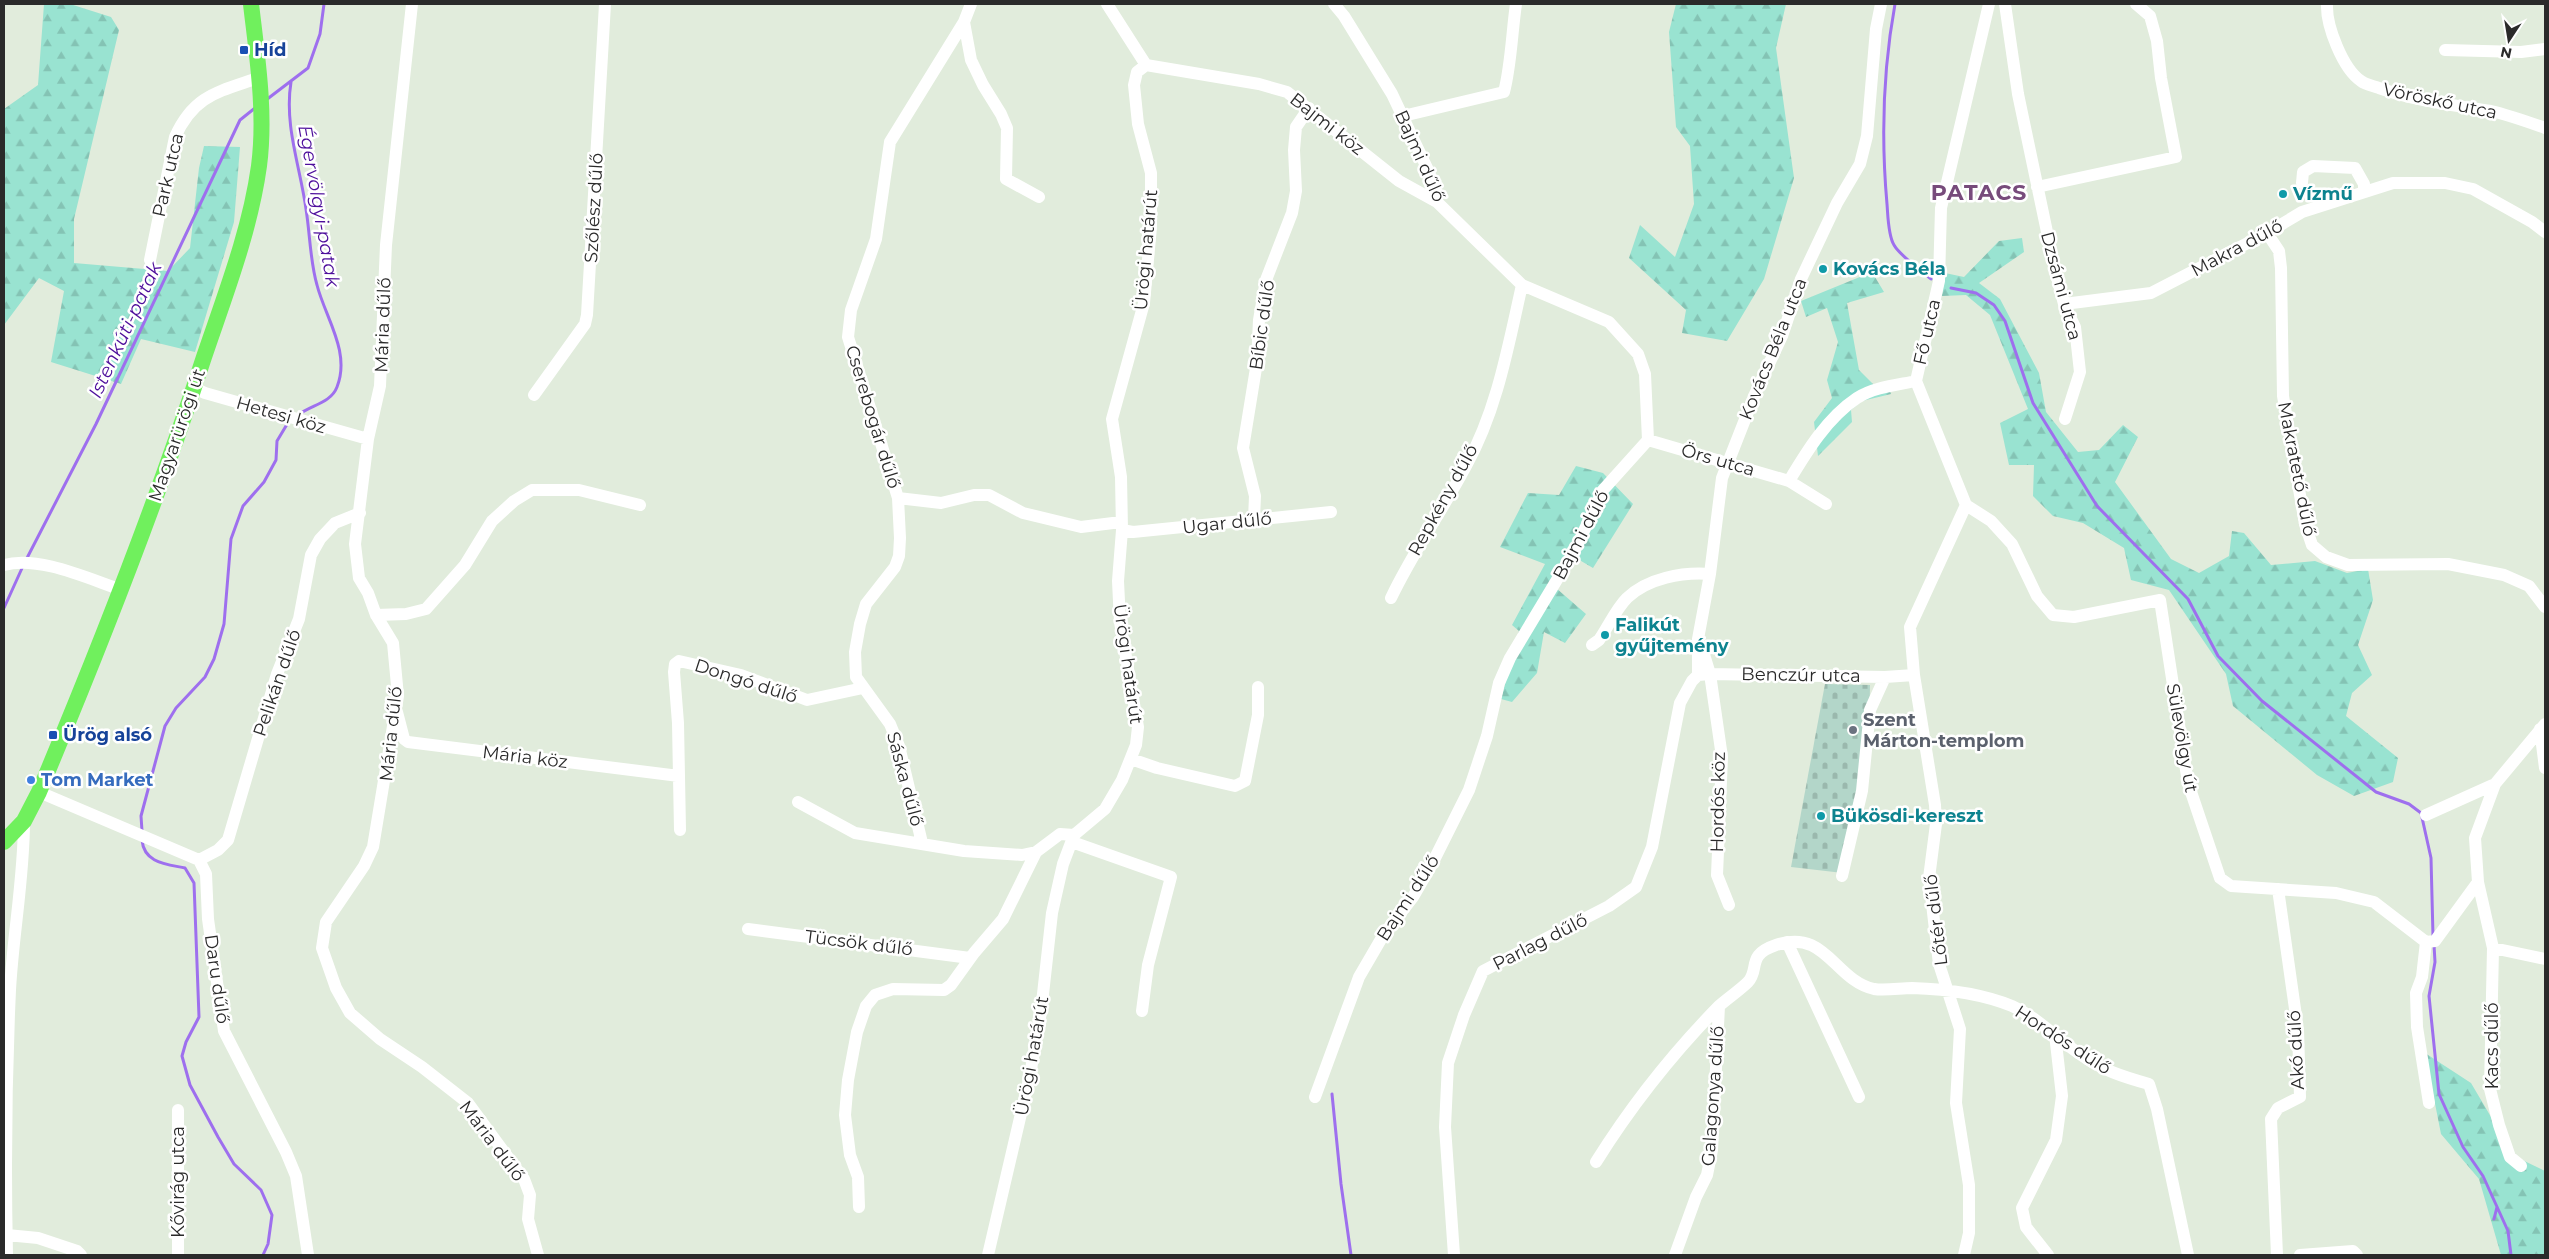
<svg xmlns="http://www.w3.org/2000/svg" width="2549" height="1259" font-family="Montserrat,sans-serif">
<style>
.forest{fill:url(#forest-firs)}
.cemetery{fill:url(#cemetery-stones)}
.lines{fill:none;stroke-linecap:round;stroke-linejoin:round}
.stream{stroke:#9e6fee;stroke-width:3}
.minor{stroke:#fff;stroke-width:12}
.major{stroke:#70f05d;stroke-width:16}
.transit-dot{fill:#1a4fb4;stroke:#fff;stroke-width:2}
.culture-dot{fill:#0f9aa8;stroke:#fff;stroke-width:2}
.worship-dot{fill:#6b7280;stroke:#fff;stroke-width:2}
.shop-dot{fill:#3f7fe0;stroke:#fff;stroke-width:2}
.labels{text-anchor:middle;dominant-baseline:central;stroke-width:5;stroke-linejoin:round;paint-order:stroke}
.transit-label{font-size:18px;font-weight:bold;fill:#164399;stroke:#fff;text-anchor:start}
.street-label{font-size:18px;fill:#2a2a2a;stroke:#fff}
.culture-label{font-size:18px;font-weight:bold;fill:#0d838f;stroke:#fff;text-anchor:start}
.worship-label{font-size:18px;font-weight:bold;fill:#5b616d;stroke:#fff;text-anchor:start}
.shop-label{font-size:18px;font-weight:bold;fill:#366cbe;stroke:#fff;text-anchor:start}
.water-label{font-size:19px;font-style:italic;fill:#4d0e9b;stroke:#fff}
.district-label{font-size:22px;font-weight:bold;letter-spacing:1px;fill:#774b7b;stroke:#fff}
</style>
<defs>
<pattern id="forest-firs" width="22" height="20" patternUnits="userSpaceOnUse" patternTransform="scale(1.25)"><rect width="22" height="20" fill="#99e3d1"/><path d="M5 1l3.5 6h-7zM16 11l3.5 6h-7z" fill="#84c3b4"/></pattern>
<pattern id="cemetery-stones" width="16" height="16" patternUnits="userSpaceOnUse" patternTransform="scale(1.25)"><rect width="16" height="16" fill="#b3d6c9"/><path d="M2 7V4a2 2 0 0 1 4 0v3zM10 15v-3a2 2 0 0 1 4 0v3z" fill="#9ab8ad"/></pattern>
</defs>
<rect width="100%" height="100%" fill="#e1ecdc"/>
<!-- forest -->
<path class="forest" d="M44,4H70L111,17L119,30L74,219V263L168,271L190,248L199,168L204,146L240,147L234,222L195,352L141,339L121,384L51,362L64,291L39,278L4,325V109L38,85Z
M1676,4H1786L1776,48L1794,178L1764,279L1727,341L1682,333L1686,310L1629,258L1640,225L1675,257L1694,204L1690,146L1676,127L1669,32Z
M2022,238L2024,252L1979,283L2000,299L2039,373L2046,412L2078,452L2099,450L2123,425L2138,437L2115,482L2171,559L2199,573L2229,556L2232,531L2244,533L2271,565L2315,561L2347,573L2368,569L2373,600L2358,645L2372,675L2352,693L2346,716L2398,758L2393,782L2354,796L2317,775L2233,706L2226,674L2169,590L2131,580L2124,548L2083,523L2053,516L2033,496L2034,465H2009L2000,423L2028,409L1990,315L1966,295L1942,296L1945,273L1964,277L1999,241Z
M1872,272L1884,292L1847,303L1859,370L1876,387L1887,384L1891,394L1862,401L1851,410L1852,422L1818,456L1814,422L1832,398L1827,380L1838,342L1827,308L1806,317L1801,301Z
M1576,466L1603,473L1633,504L1593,568L1576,558L1556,588L1586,614L1565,643L1544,632L1537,673L1512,702L1501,699L1519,631L1512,625L1545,564L1500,547L1528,493L1559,495Z
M2425,1053L2471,1083L2514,1156L2545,1171V1255H2501L2479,1179L2441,1134Z"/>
<!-- cemetery -->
<path class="cemetery" d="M1825,684L1870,685L1869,745L1843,873L1791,867Z"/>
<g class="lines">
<!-- stream -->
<path class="stream" d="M1895,4C1883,70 1881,137 1887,204C1888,216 1888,235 1894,245C1900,256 1921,270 1931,279
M291,82C284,125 300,166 306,209C310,234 310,261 317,285C325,317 351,352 337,387C331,403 311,405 298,415
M266,100L308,68L320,34L324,4
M1951,288L1976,293L1994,305L2005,321L2033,403L2097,506L2188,599L2218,656L2262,701L2376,792L2409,804L2421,813L2431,858L2433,936
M26,560L96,424L240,120L255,108
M4,608L23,566
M142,831L141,816L165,726L176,708L205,677L214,659L224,624L231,539L243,506L264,482L276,460L277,441L289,421
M142,840C144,863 166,864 185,868L194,883L199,1017L186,1042L182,1056L190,1085L218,1137L234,1164L261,1190L272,1215L268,1244L263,1255
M2434,945L2435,962L2429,996L2439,1094L2463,1147L2483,1176L2508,1231L2511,1255
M1332,1094L1341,1184L1351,1255
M2494,1219L2497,1207"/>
<!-- minor -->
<path class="minor" d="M412,4L386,245L380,386L368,439L355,544L359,578L368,593L376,615L393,643L398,696L373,847L364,866L326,922L322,948L336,988L350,1013L380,1039L422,1067L468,1103L524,1179L530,1195L528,1219L538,1255
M2005,4L2018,94L2055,270L2064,304L2075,327L2080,372L2065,419
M2327,4C2326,26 2343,69 2361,81C2366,85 2374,86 2379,88C2415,101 2454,105 2491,111C2509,115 2528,122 2545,128
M964,22L971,60L983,85L1001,114L1007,128L1006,179L1039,197
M2445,50L2521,52L2545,49
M1146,65L1259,84L1287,92L1399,181L1437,202
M1403,116L1504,92C1511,66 1512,31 1516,4
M2302,183L2303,172L2313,166L2355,168L2364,184V192
M2037,187L2176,157L2161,78L2157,41L2150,16L2136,4
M2267,233L2279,251L2281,268L2283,396L2305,524L2312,545L2326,557L2348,565L2448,564L2504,575L2529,586L2545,607
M150,260L175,137C194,95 218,92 258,78
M2064,304L2151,293L2267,233L2302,212L2393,183H2445L2473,189L2532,222L2545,232
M194,388L205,393L368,439
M534,395L585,324L587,315L605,4
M1648,440L1789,481L1826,504
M1789,481C1807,451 1827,418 1857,398C1874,387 1897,385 1916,381
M898,498L941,503L974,495H989L1023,513L1081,527L1121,522
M1966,505L1991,521L2012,544L2037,596L2053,615L2074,617L2160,600L2188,783L2220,878L2231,886L2336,893L2374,902L2426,942L2435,941L2478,882
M1966,505L1916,381L1939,281L1941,208L1989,4
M1254,519L1255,496L1243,448L1257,362L1259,320L1266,280L1292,213L1296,191L1294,150L1296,127L1309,108
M1122,530L1133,532L1331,512
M4,565C38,555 89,579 122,590
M1391,598C1413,552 1442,511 1466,466C1497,410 1508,347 1522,285
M376,615L406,614L426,609L465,565L492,521L514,501L532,490H579L640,505
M1592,645L1599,640C1608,627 1616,609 1627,598C1648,578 1682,572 1710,574
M1702,648L1710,674L1722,757L1717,875L1729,905
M1698,675V639L1710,574L1722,478L1755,394L1782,336L1801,279L1837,203L1860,164L1867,136L1876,29L1881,4
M397,712L404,739L408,742L679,776
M2540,729L2545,768
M1131,759L1157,768L1235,786L1245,781L1258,715V687
M2495,784L2475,838L2478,882L2493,948L2490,1089L2499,1125L2510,1157L2521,1166
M39,792L199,860L206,874L208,919L224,1031L286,1152L296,1176L308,1255
M798,802L855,833L964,851L1022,855L1036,852
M2426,815L2495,784L2545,724
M680,830L678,723L674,672L675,664L679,661L741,675L807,700L863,688
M1072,842L1171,877L1148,965L1142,1011
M922,843L899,746L890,724L856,677L855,652L860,624L866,604L895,567L899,556L900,538L898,498L848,337L851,310L876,239L890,142L964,22L971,4
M199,860L218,850L228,840L277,674L299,619L311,555L320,539L335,523L360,513
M1842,876L1862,791L1870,710L1885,677
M748,929L970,958
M1787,942L1859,1097
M2426,942L2422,977L2416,993L2417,1027L2429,1103
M2493,948L2545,959
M1315,1097L1359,977L1384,934L1413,897L1432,864L1469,790L1487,736L1499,683L1510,658L1576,548L1603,490L1648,440L1645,374L1638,354L1609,322L1522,285L1437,202L1436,191L1428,170L1392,94L1344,16L1334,4
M178,1110V1255
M1596,1162C1631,1106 1673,1053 1719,1006
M859,1207L858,1177L850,1155L845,1115L848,1080L857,1032L866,1006L875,995L893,989L944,990L951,985L974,953L1003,919L1036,852L1060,834L1074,835
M7,1235L38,1238L77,1251L81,1255
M7,1255C5,1167 6,1078 10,990C13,934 24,878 24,821
M988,1255L1030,1075L1041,1012L1052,913L1063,864L1074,835L1105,809L1122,780L1136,745L1138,727L1120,622L1118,581L1122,530L1121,477L1112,419L1144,303L1151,227V173L1138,124L1134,85L1137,72L1146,65L1107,4
M1454,1255L1445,1127L1448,1063L1464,1015L1483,971L1609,906L1636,887L1652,847L1680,703L1692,681L1698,675L1710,674L1885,677L1914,675
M1675,1255L1696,1197L1707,1175L1712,1150L1719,1006C1728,998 1740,990 1748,982C1760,969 1746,955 1776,945C1826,928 1834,980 1874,989C1885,991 1901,988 1912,988C1946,989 1980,993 2012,1006C2037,1017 2057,1039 2080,1054C2101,1070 2124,1077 2149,1084L2157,1109L2188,1255
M1964,1255L1969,1233V1185L1956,1103L1960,1029L1939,964L1929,878L1936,824L1935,805L1914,675L1910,627L1966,505
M2048,1255L2026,1227L2022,1208L2056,1140L2062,1096L2055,1034
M2277,1255L2271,1119L2278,1108L2300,1097L2298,1030L2278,889
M2300,1255L2353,1251L2357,1255"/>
<!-- major -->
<path class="major" d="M4,842L24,821L39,792C99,649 156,505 204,357C225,295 250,231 259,166C266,113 257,56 251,4"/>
</g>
<!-- markers -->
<g class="transit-dot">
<rect x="239" y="45" width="10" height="10" rx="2.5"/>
<rect x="48" y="730" width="10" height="10" rx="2.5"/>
</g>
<g class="culture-dot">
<circle cx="2283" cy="194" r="5"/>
<circle cx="1823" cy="269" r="5"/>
<circle cx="1605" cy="635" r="5"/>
<circle cx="1821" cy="816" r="5"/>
</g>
<circle class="worship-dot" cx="1853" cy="730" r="5"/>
<circle class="shop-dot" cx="31" cy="780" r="5"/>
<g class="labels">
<!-- transit labels -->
<g class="transit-label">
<text x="254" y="50">Híd</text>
<text x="63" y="735">Ürög alsó</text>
</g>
<!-- street labels -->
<g class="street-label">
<text transform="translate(2440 101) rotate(12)">Vöröskő utca</text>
<text transform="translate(1327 124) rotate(38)">Bajmi köz</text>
<text transform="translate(1420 156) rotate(66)">Bajmi dűlő</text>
<text transform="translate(168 175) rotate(-77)">Park utca</text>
<text transform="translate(594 208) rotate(-87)">Szőlész dűlő</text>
<text transform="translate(2237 248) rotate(-28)">Makra dűlő</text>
<text transform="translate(1146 250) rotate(-85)">Ürögi határút</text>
<text transform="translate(2061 286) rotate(75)">Dzsámi utca</text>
<text transform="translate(383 325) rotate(-88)">Mária dűlő</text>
<text transform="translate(1262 325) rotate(-82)">Bíbic dűlő</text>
<text transform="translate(1927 332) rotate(-77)">Fő utca</text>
<text transform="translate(1773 349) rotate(-68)">Kovács Béla utca</text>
<text transform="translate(281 415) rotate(16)">Hetesi köz</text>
<text transform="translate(873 417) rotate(73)">Cserebogár dűlő</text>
<text transform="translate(177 435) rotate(-71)">Magyarürögi út</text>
<text transform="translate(1718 460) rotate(16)">Örs utca</text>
<text transform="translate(2297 469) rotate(79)">Makratető dűlő</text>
<text transform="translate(1443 500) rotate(-61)">Repkény dűlő</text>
<text transform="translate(1227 523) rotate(-6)">Ugar dűlő</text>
<text transform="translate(1581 535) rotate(-62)">Bajmi dűlő</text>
<text transform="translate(1128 664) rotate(82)">Ürögi határút</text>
<text transform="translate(1801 675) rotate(1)">Benczúr utca</text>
<text transform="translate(746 681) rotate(18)">Dongó dűlő</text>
<text transform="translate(277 683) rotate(-71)">Pelikán dűlő</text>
<text transform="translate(391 734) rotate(-84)">Mária dűlő</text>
<text transform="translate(2182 738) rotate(80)">Sülevölgy út</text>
<text transform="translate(525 757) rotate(7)">Mária köz</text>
<text transform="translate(905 779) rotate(75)">Sáska dűlő</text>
<text transform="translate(1718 802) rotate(-89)">Hordós köz</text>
<text transform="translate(1408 898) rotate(-57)">Bajmi dűlő</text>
<text transform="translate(1936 920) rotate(-97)">Lőtér dűlő</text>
<text transform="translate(1540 942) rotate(-27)">Parlag dűlő</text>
<text transform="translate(859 943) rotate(7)">Tücsök dűlő</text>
<text transform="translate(217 979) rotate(82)">Daru dűlő</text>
<text transform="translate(2063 1040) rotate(33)">Hordós dűlő</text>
<text transform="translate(2492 1046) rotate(-90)">Kacs dűlő</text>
<text transform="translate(2296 1050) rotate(-93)">Akó dűlő</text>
<text transform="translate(1032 1056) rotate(-80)">Ürögi határút</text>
<text transform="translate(1713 1096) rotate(-86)">Galagonya dűlő</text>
<text transform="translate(492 1141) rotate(53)">Mária dűlő</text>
<text transform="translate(178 1182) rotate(-90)">Kővirág utca</text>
</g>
<!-- culture labels -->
<g class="culture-label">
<text x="2293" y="194">Vízmű</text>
<text x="1833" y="269">Kovács Béla</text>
<text x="1615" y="625">Falikút<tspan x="1615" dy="21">gyűjtemény</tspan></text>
<text x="1831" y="816">Bükösdi-kereszt</text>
</g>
<!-- worship labels -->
<g class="worship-label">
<text x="1863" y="720">Szent<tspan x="1863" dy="21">Márton-templom</tspan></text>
</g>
<!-- shop labels -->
<g class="shop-label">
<text x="41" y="780">Tom Market</text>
</g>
<!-- water labels -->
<g class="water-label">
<text transform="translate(319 206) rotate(80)">Égervölgyi-patak</text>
<text transform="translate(125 330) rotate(-65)">Istenkúti-patak</text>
</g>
<!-- district labels -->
<g class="district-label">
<text x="1979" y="192">PATACS</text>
</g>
</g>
<!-- border -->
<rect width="2549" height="1259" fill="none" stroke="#2a2a2a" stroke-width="10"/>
<!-- north arrow -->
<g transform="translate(2509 40) rotate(192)" stroke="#ffffff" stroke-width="4" paint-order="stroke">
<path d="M0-4L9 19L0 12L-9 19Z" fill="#2a2a2a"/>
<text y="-8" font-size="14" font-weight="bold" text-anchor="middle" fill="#2a2a2a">N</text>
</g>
</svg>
